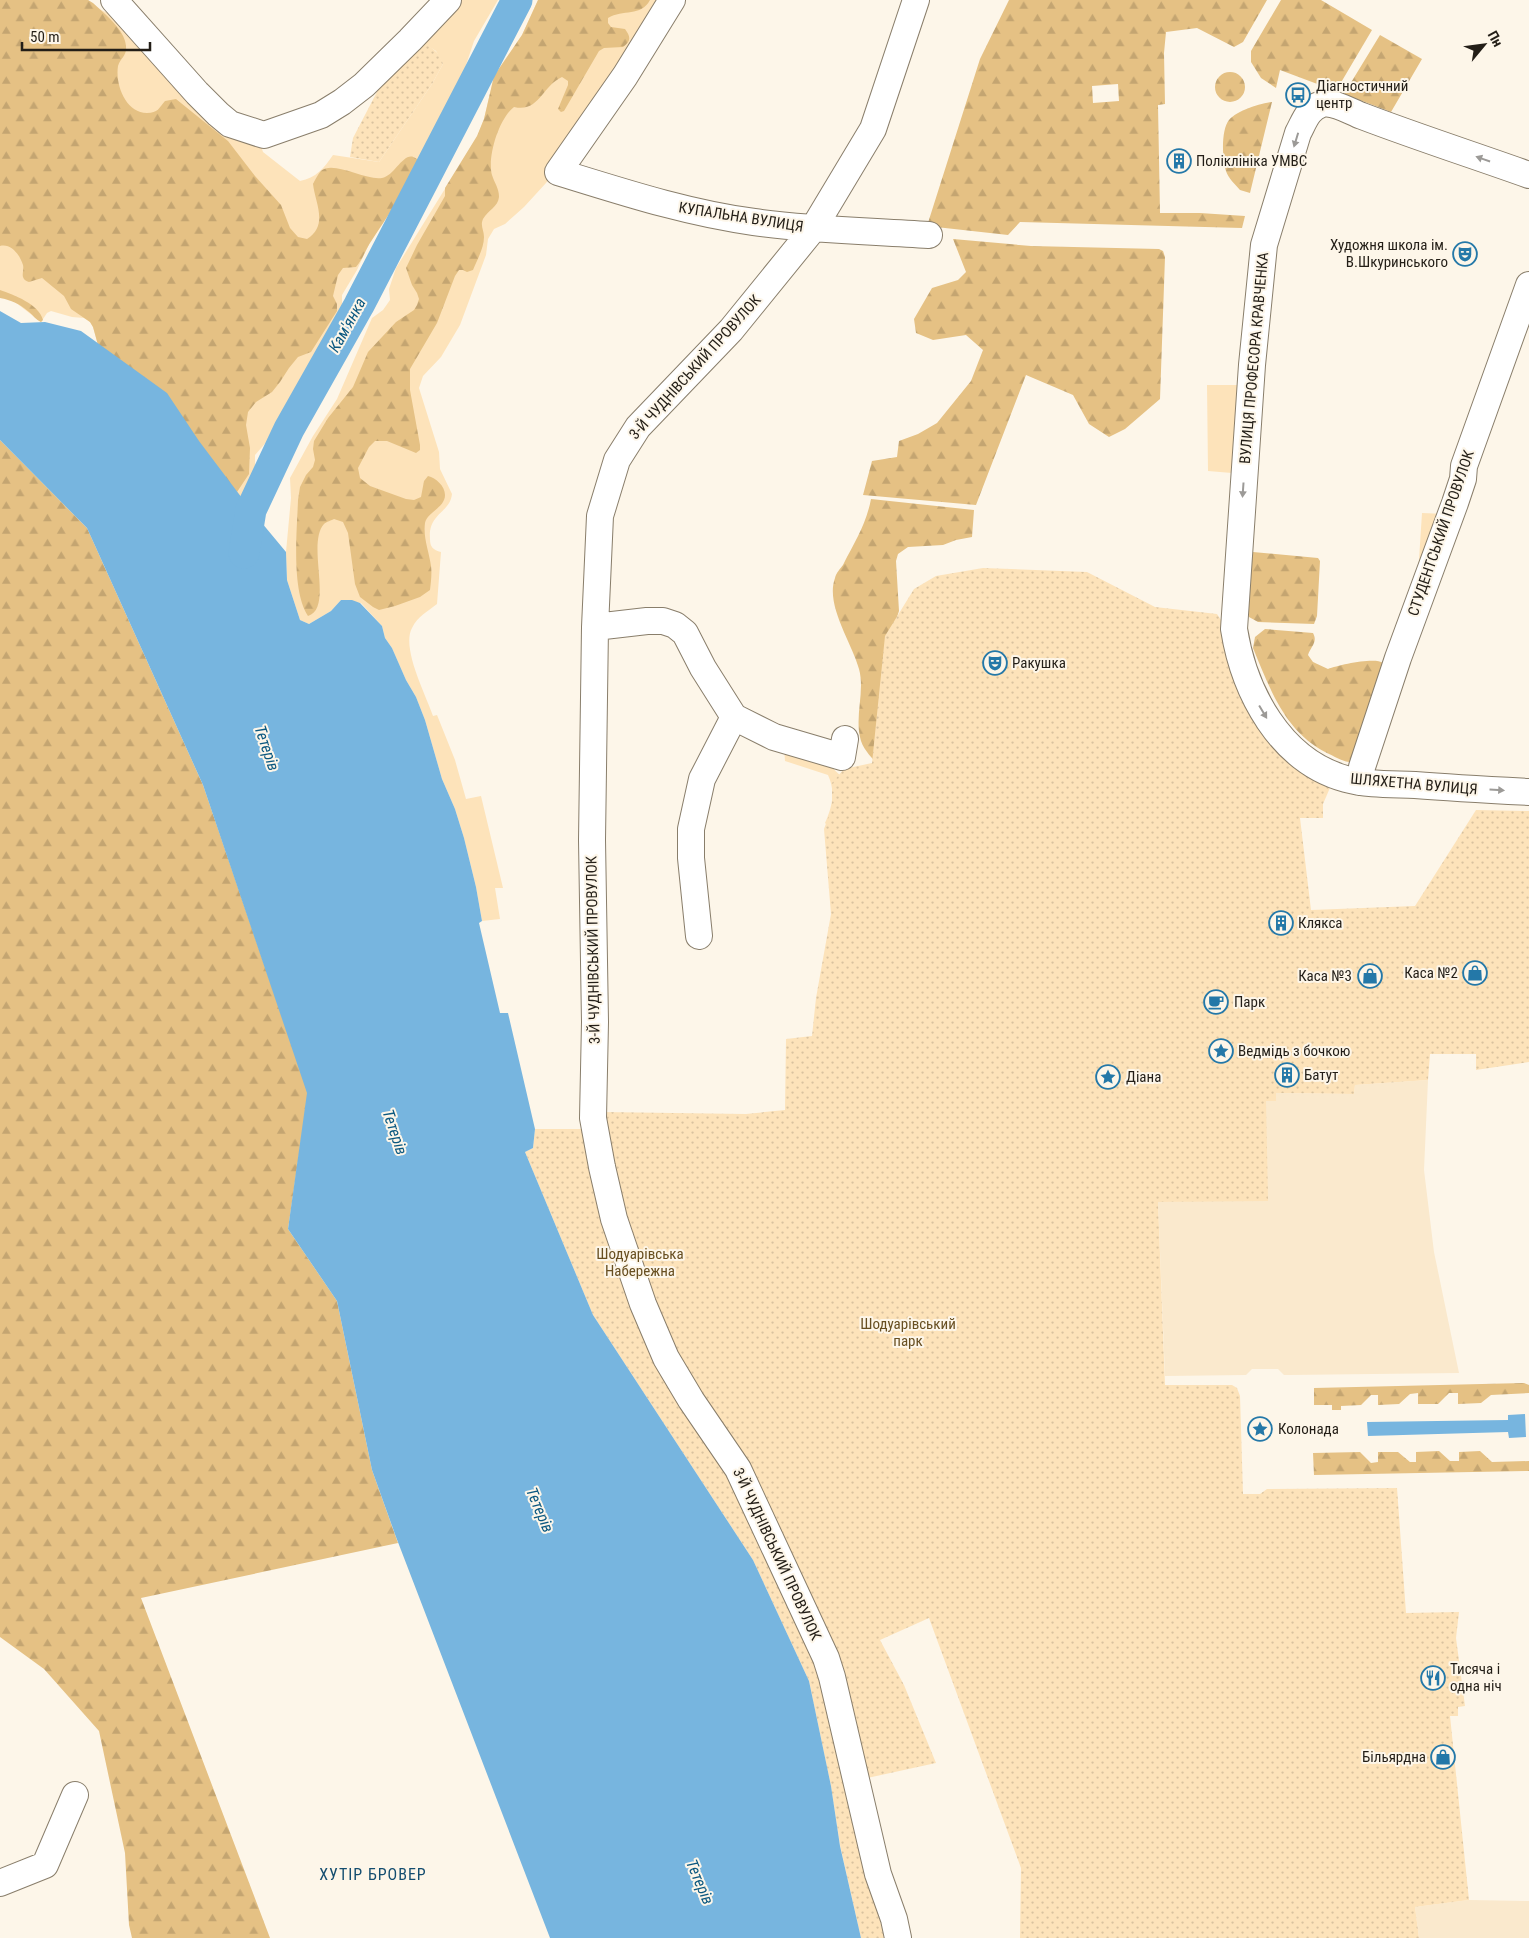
<svg xmlns="http://www.w3.org/2000/svg" width="1529" height="1938" font-family="'Roboto Condensed',sans-serif">
<style>
.built{fill:#fae9cd}
.grass{fill:#fde3ba}
.forest{fill:url(#forest-firs);fill-rule:evenodd}
.park{fill:url(#park-dots)}
.water{fill:#77b5df}
.lines{fill:none;stroke-linecap:round;stroke-linejoin:round}
.river{stroke:#77b5df;stroke-width:31}
.minor-casing{stroke:#897e6b;stroke-width:28}
.minor{stroke:#fff;stroke-width:26}
.oneway{fill:#9c9a97}
.labels{text-anchor:middle;dominant-baseline:central;stroke-width:4;stroke-linejoin:round;paint-order:stroke}
.poi-label{font-size:15px;fill:#231e17;stroke:#fdf6e9;text-anchor:start}
.street-label{font-size:15px;fill:#231e17;stroke:#fdf6e9}
.park-label{font-size:15px;fill:#684f21;stroke:#fdf6e9}
.water-label{font-size:16px;font-style:italic;fill:#0b5880;stroke:#fdf6e9}
.neighbourhood-label{font-size:16px;letter-spacing:1px;fill:#144d6f;stroke:#fdf6e9}
</style>
<defs>
<pattern id="forest-firs" width="22" height="20" patternUnits="userSpaceOnUse" patternTransform="scale(1.25)"><rect width="22" height="20" fill="#e5c184"/><path d="M5 1l3.5 6h-7zM16 11l3.5 6h-7z" fill="#c4a571"/></pattern>
<pattern id="park-dots" width="8" height="8" patternUnits="userSpaceOnUse" patternTransform="scale(1.25)"><rect width="8" height="8" fill="#fde3ba"/><path d="M2 2h.1M6 6h.1" fill="none" stroke="#d9c29f" stroke-width="1.8" stroke-linecap="round"/></pattern>
</defs>
<rect width="100%" height="100%" fill="#fdf6e9"/>
<!-- built -->
<path class="built" d="M1428,1080L1424,1170L1434,1252L1459,1373L1288,1375H1284L1278,1369H1252L1246,1375L1165,1376L1158,1202L1190,1201L1266,1147V1101L1276,1093L1354,1094L1355,1085Z
M1469,1900L1529,1901V1938H1419L1415,1907Z"/>
<!-- grass -->
<path class="grass" d="M0,0H88L99,9L112,15L264,143L262,149L263,152L300,181C316,178 324,168 333,155L379,162L432,84L443,64L436,51L420,41L457,0H498L474,41L464,71L462,85L437,136L432,150L415,180L396,203L370,242L357,270L342,295V315L334,319L324,338L318,361L308,384L290,403L269,439L255,455V466L242,510L98,345L93,327L90,322L84,318L72,317L51,311L47,313L41,322L11,299L0,298Z
M538,0H669L561,164L546,183L524,207L505,224L494,229L488,239L486,255L460,325L441,357L423,376L419,388L439,452L440,469L452,494C450,513 428,513 430,539C430,547 433,550 441,552L437,604C427,612 418,616 412,628C401,648 426,695 433,716L437,715L455,760L466,799L481,796L503,888H495L500,919L482,921L476,887L464,838L455,809L442,779L425,720L416,697L406,680L392,648L385,638L382,626L361,603L341,600L331,611L309,624L300,620L287,580L286,552L291,498L290,478L313,436L337,399L372,318L383,310L390,300L389,289L396,268L477,137L484,119L494,76L522,35Z
M1207,385H1241L1232,473L1208,471Z
M1422,513L1446,514L1418,575Z
M784,747L825,761L843,778L828,826L825,823C832,807 836,792 828,775L785,761Z"/>
<!-- forest -->
<path class="forest" d="M0,0H88L93,3C103,12 122,28 125,41C129,56 121,56 118,66C115,85 126,113 147,113C158,113 159,108 165,101L176,99L228,141L255,176L281,205L290,228L298,237L307,239C329,225 315,203 313,184C315,180 318,174 321,171C333,160 366,181 382,178C397,176 406,142 421,164C418,181 405,190 396,204C388,215 380,228 372,240C366,248 363,259 356,267L343,268L338,275L333,296L337,304V311L311,352L298,357L289,368L280,382L272,392L256,402L248,412L246,425L250,448L249,474L237,492L98,345L93,327L90,322L71,309L64,296L42,278L29,282C26,281 24,280 23,277C22,274 24,269 23,265C20,255 11,243 0,246Z
M538,0H650C641,17 623,9 608,18V23L611,27L625,29C631,37 631,41 623,47L604,48L599,51L564,111L561,112L558,109L568,85V81L562,77C542,86 539,113 514,107C499,118 487,157 492,175C494,182 499,188 499,197C498,207 488,210 483,219C480,226 484,230 484,237C484,248 477,260 473,270L467,272L463,270H459L455,276L437,323L410,369V390L420,445V450L416,453L387,441H375L369,447L358,468L360,478L370,486L406,499L414,500L421,497L424,481L428,476C436,478 445,486 445,495C445,508 427,512 425,523C423,538 429,551 431,566C432,573 431,582 430,590L420,597L395,606L379,610L373,607L360,597L355,584L348,533L343,522L334,519C332,520 326,522 324,524C306,544 334,608 308,616C291,590 297,531 298,500L300,487L306,475L313,467L315,460L313,449L314,441L328,418L353,387L368,352L396,322L414,310L417,305L419,299L417,293L412,285L406,268L417,245L445,196V188L477,136L484,119L494,76L522,35Z
M1009,0H1267L1243,42L1234,47L1197,28L1166,32L1164,53L1165,104L1158,105L1160,213H1200L1245,216L1242,228L1020,222L1008,235L927,226L980,59ZM1118,84L1119,101L1093,103L1092,86Z
M1281,0H1321L1372,30L1336,91L1280,70L1276,88L1261,78L1251,62V51Z
M1380,35L1422,59L1391,112L1344,94Z
M1215 87a15 15 0 1 1 30 0a15 15 0 1 1-30 0Z
M1272,102L1250,193L1240,190C1235,184 1228,178 1226,171C1222,158 1221,130 1229,120C1236,111 1261,103 1272,102Z
M953,239L1031,246L1159,249L1163,251L1165,257L1160,399L1125,429L1109,437L1089,424L1073,395L1026,375L976,505L863,495L872,461L897,457L899,441L918,434L937,423L971,381L983,350L966,335L933,340L916,333L914,319L932,288L958,280L966,272Z
M0,290C14,295 39,304 43,320L41,322C36,320 33,315 29,312C20,304 11,300 0,298Z
M0,440L87,528L203,785L308,1093L288,1229L337,1301L372,1470L398,1543L141,1598L270,1938H132L129,1925L125,1853L99,1731L44,1669L0,1637Z
M871,499L974,510L972,537L956,540L943,545L908,547L898,554L896,561L899,611L892,632L881,768C873,759 862,749 860,737C855,714 865,691 859,669C852,643 825,605 835,578C836,573 840,569 843,565C855,541 866,525 871,499Z
M1253,552L1318,558L1320,561L1317,616L1314,624L1258,622L1249,617L1247,611L1252,553Z
M1265,629L1313,633C1318,642 1311,646 1308,655L1313,662L1328,669C1339,665 1375,657 1383,663L1352,759L1349,762C1341,761 1334,756 1327,753C1285,732 1270,689 1253,648L1255,637Z
M1524,1383L1529,1385V1393L1491,1395L1481,1403L1458,1404V1393H1449L1438,1404H1418V1393L1410,1394L1399,1404L1378,1405V1395H1371L1361,1405L1341,1406V1410H1332V1405H1314V1388Z
M1439,1451L1450,1461H1459V1452L1480,1451L1492,1462L1529,1461V1471L1314,1475L1313,1453L1360,1452L1371,1463L1378,1462V1452H1398L1410,1462H1416V1452Z"/>
<!-- park -->
<path class="park" d="M420,41C431,47 439,51 443,64L432,84L379,162L350,157L353,138L379,88Z
M983,568L1087,572L1155,607L1217,614L1225,626L1235,664L1332,783L1323,804V818H1300L1311,910L1415,906L1476,810L1529,811V1062L1476,1070V1054H1430L1428,1080L1355,1085L1354,1094L1276,1093V1101H1266L1268,1201L1158,1202L1165,1385H1232L1237,1388L1240,1396L1243,1494H1260L1267,1489L1397,1488L1406,1613L1459,1612L1456,1638L1465,1706L1458,1707V1716H1450L1469,1900L1415,1907L1419,1938H1020L1021,1868L929,1618L880,1640L904,1685L936,1763L849,1782L884,1938H861L840,1845L831,1786L809,1681L753,1560L593,1315L525,1152L533,1148L535,1129H585L600,1112L746,1114L785,1110L786,1039L812,1036L816,998L831,914L824,829L832,807V783L844,769L872,763L885,636L914,589L936,576Z"/>
<!-- water -->
<path class="water" d="M0,311L21,323L45,322L81,331L167,393L199,441L251,510L286,552L287,580L300,620L309,624L331,611L341,600H352L360,603L382,626L385,638L392,648L406,680L416,697L425,720L442,779L455,809L464,838L476,887L482,921L479,923L500,1013H508L535,1129L533,1148L525,1152L593,1315L753,1560L809,1681L831,1786L840,1846L861,1938H550L396,1537L372,1470L337,1301L288,1229L307,1093L203,785L87,528L0,440Z
M1525,1414L1526,1437L1509,1438L1508,1432L1368,1436L1367,1422L1508,1420V1415Z"/>
<g class="lines">
<!-- river -->
<path class="river" d="M244,553L251,510L289,429L359,305L517,0"/>
<!-- minor casing -->
<g class="minor-casing">
<path id="minor" d="M114,0L197,93L218,114L230,124L264,135L321,115L342,102L364,85L410,40L448,0
M672,0L625,76L558,172C623,192 687,213 754,222C812,230 870,231 929,235
M1529,175C1473,155 1417,137 1362,116C1351,112 1334,101 1322,104C1308,108 1304,122 1298,133L1264,245L1252,365L1234,629C1244,692 1280,761 1346,779C1368,785 1392,784 1415,785C1453,788 1491,790 1529,792
M595,627L647,621H663L675,625L685,633L703,668L734,717L702,779L691,829V858L699,936
M734,717L774,737L842,757L845,739
M1360,782L1362,767L1398,658L1455,503L1463,479L1464,466L1529,285
M0,1883L45,1865L75,1795
M898,1938L894,1919L878,1874L832,1677L826,1658L738,1469L691,1400L666,1358L643,1304L630,1266L614,1219L602,1167L593,1118L595,1022L592,840L595,627L600,516L617,460L638,427L731,330L813,229L873,129L916,0"/>
</g>
<!-- minor -->
<use href="#minor" class="minor"/>
</g>
<!-- one-way arrows -->
<defs><path id="oneway-solid" d="M-6-.8H1V-3.2L6.5 0L1 3.2V.8H-6Z" transform="scale(1.25)"/></defs>
<g class="oneway">
<use href="#oneway-solid" transform="translate(1296 140) rotate(107)"/>
<use href="#oneway-solid" transform="translate(1483 159) rotate(-161)"/>
<use href="#oneway-solid" transform="translate(1243 490) rotate(94)"/>
<use href="#oneway-solid" transform="translate(1263 712) rotate(59)"/>
<use href="#oneway-solid" transform="translate(1497 790) rotate(3)"/>
</g>
<!-- icons -->
<defs>
<g id="bus-ring" transform="scale(1.25)"><circle r="9.5" fill="#fdf6e9" stroke="#2478a8" stroke-width="1.5"/><path d="M-5-6H5V4H4V6H2V4H-2V6H-4V4H-5ZM-3.5-4V0h7V-4ZM-3.5 1.2v1.5H-2V1.2ZM2 1.2v1.5H3.5V1.2Z" fill="#2478a8"/></g>
<g id="building-ring" transform="scale(1.25)"><circle r="9.5" fill="#fdf6e9" stroke="#2478a8" stroke-width="1.5"/><path d="M-4-6H4V6H1V3H-1V6H-4ZM-2.5-4.3h1.7v1.8h-1.7ZM.8-4.3h1.7v1.8H.8ZM-2.5-1h1.7V.8h-1.7ZM.8-1h1.7V.8H.8Z" fill="#2478a8"/></g>
<g id="theatre-ring" transform="scale(1.25)"><circle r="9.5" fill="#fdf6e9" stroke="#2478a8" stroke-width="1.5"/><path d="M-5-5.5Q0-4 5-5.5V0Q5 5 0 6Q-5 5-5 0ZM-3.3-2.5H-1v1.5H-3.3ZM1-2.5H3.3v1.5H1ZM-2.8 1Q0 5.5 2.8 1Z" fill="#2478a8"/></g>
<g id="shop-ring" transform="scale(1.25)"><circle r="9.5" fill="#fdf6e9" stroke="#2478a8" stroke-width="1.5"/><path d="M-5-2.5h2.3a2.7 3.5 0 0 1 5.4 0H5L5.5 6h-11ZM-1.5-2.5h3a1.5 2.3 0 0 0-3 0Z" fill="#2478a8"/></g>
<g id="cafe-ring" transform="scale(1.25)"><circle r="9.5" fill="#fdf6e9" stroke="#2478a8" stroke-width="1.5"/><path d="M-5.5-4.5H6V0H3Q3 3.5 0 3.5H-2.5Q-5.5 3.5-5.5 0ZM3-3.2v2h1.7v-2ZM-6 4.5H4V6H-6Z" fill="#2478a8"/></g>
<g id="sight-ring" transform="scale(1.25)"><circle r="9.5" fill="#fdf6e9" stroke="#2478a8" stroke-width="1.5"/><path d="M0-6L1.8-2.2L6-1.7L2.9 1.2L3.7 5.4L0 3.3L-3.7 5.4L-2.9 1.2L-6-1.7L-1.8-2.2Z" fill="#2478a8"/></g>
<g id="restaurant-ring" transform="scale(1.25)"><circle r="9.5" fill="#fdf6e9" stroke="#2478a8" stroke-width="1.5"/><path d="M-5-6h1v4h1v-4h1v4h1v-4h1v5L-1.5 .5V6h-2V.5L-5-1ZM5-6V6H3V1.5H1.5Q1.5-4 5-6Z" fill="#2478a8"/></g>
</defs>
<g fill-rule="evenodd">
<use href="#bus-ring" x="1298" y="95"/>
<use href="#building-ring" x="1179" y="161"/>
<use href="#theatre-ring" x="1465" y="254"/>
<use href="#theatre-ring" x="995" y="663"/>
<use href="#building-ring" x="1281" y="923"/>
<use href="#shop-ring" x="1475" y="973"/>
<use href="#shop-ring" x="1370" y="976"/>
<use href="#cafe-ring" x="1216" y="1002"/>
<use href="#sight-ring" x="1221" y="1051"/>
<use href="#building-ring" x="1287" y="1075"/>
<use href="#sight-ring" x="1108" y="1077"/>
<use href="#sight-ring" x="1260" y="1429"/>
<use href="#restaurant-ring" x="1433" y="1678"/>
<use href="#shop-ring" x="1443" y="1757"/>
</g>
<g class="labels">
<!-- poi labels -->
<g class="poi-label">
<text x="1316" y="86">Діагностичний<tspan x="1316" dy="17">центр</tspan></text>
<text x="1196" y="161">Поліклініка УМВС</text>
<text x="1448" y="245" text-anchor="end">Художня школа ім.<tspan x="1448" dy="17">В.Шкуринського</tspan></text>
<text x="1012" y="663">Ракушка</text>
<text x="1298" y="923">Клякса</text>
<text x="1458" y="973" text-anchor="end">Каса №2</text>
<text x="1352" y="976" text-anchor="end">Каса №3</text>
<text x="1234" y="1002">Парк</text>
<text x="1238" y="1051">Ведмідь з бочкою</text>
<text x="1304" y="1075">Батут</text>
<text x="1126" y="1077">Діана</text>
<text x="1278" y="1429">Колонада</text>
<text x="1450" y="1669">Тисяча і<tspan x="1450" dy="17">одна ніч</tspan></text>
<text x="1426" y="1757" text-anchor="end">Більярдна</text>
</g>
<!-- street labels -->
<g class="street-label">
<text transform="translate(741 217) rotate(9)">КУПАЛЬНА ВУЛИЦЯ</text>
<text transform="translate(1254 358) rotate(-85)">ВУЛИЦЯ ПРОФЕСОРА КРАВЧЕНКА</text>
<text transform="translate(695 367) rotate(-48)">3-Й ЧУДНІВСЬКИЙ ПРОВУЛОК</text>
<text transform="translate(1441 533) rotate(-71)">СТУДЕНТСЬКИЙ ПРОВУЛОК</text>
<text transform="translate(1414 784) rotate(5)">ШЛЯХЕТНА ВУЛИЦЯ</text>
<text transform="translate(593 950) rotate(-91)">3-Й ЧУДНІВСЬКИЙ ПРОВУЛОК</text>
<text transform="translate(777 1554) rotate(65)">3-Й ЧУДНІВСЬКИЙ ПРОВУЛОК</text>
</g>
<!-- park labels -->
<g class="park-label">
<text x="640" y="1254">Шодуарівська<tspan x="640" dy="17">Набережна</tspan></text>
<text x="908" y="1324">Шодуарівський<tspan x="908" dy="17">парк</tspan></text>
</g>
<!-- water labels -->
<g class="water-label">
<text transform="translate(347 325) rotate(-61)">Кам'янка</text>
<text transform="translate(267 748) rotate(71)">Тетерів</text>
<text transform="translate(395 1132) rotate(71)">Тетерів</text>
<text transform="translate(540 1510) rotate(67)">Тетерів</text>
<text transform="translate(700 1882) rotate(67)">Тетерів</text>
</g>
<!-- neighbourhood labels -->
<g class="neighbourhood-label">
<text x="373" y="1874">ХУТІР БРОВЕР</text>
</g>
</g>
<!-- north arrow -->
<g transform="translate(1484 45) rotate(61)" stroke="#fdf6e9" stroke-width="4" paint-order="stroke">
<path d="M0-4L9 19L0 12L-9 19Z" fill="#231e17"/>
<text y="-8" font-size="14" font-weight="bold" text-anchor="middle" fill="#231e17">Пн</text>
</g>
<!-- scale -->
<path d="M22 42v8h128v-8" fill="none" stroke="#231e17" stroke-width="2.5"/>
<text x="30" y="42" font-size="15" fill="#231e17" stroke="#fdf6e9" stroke-width="4" paint-order="stroke">50 m</text>
</svg>
